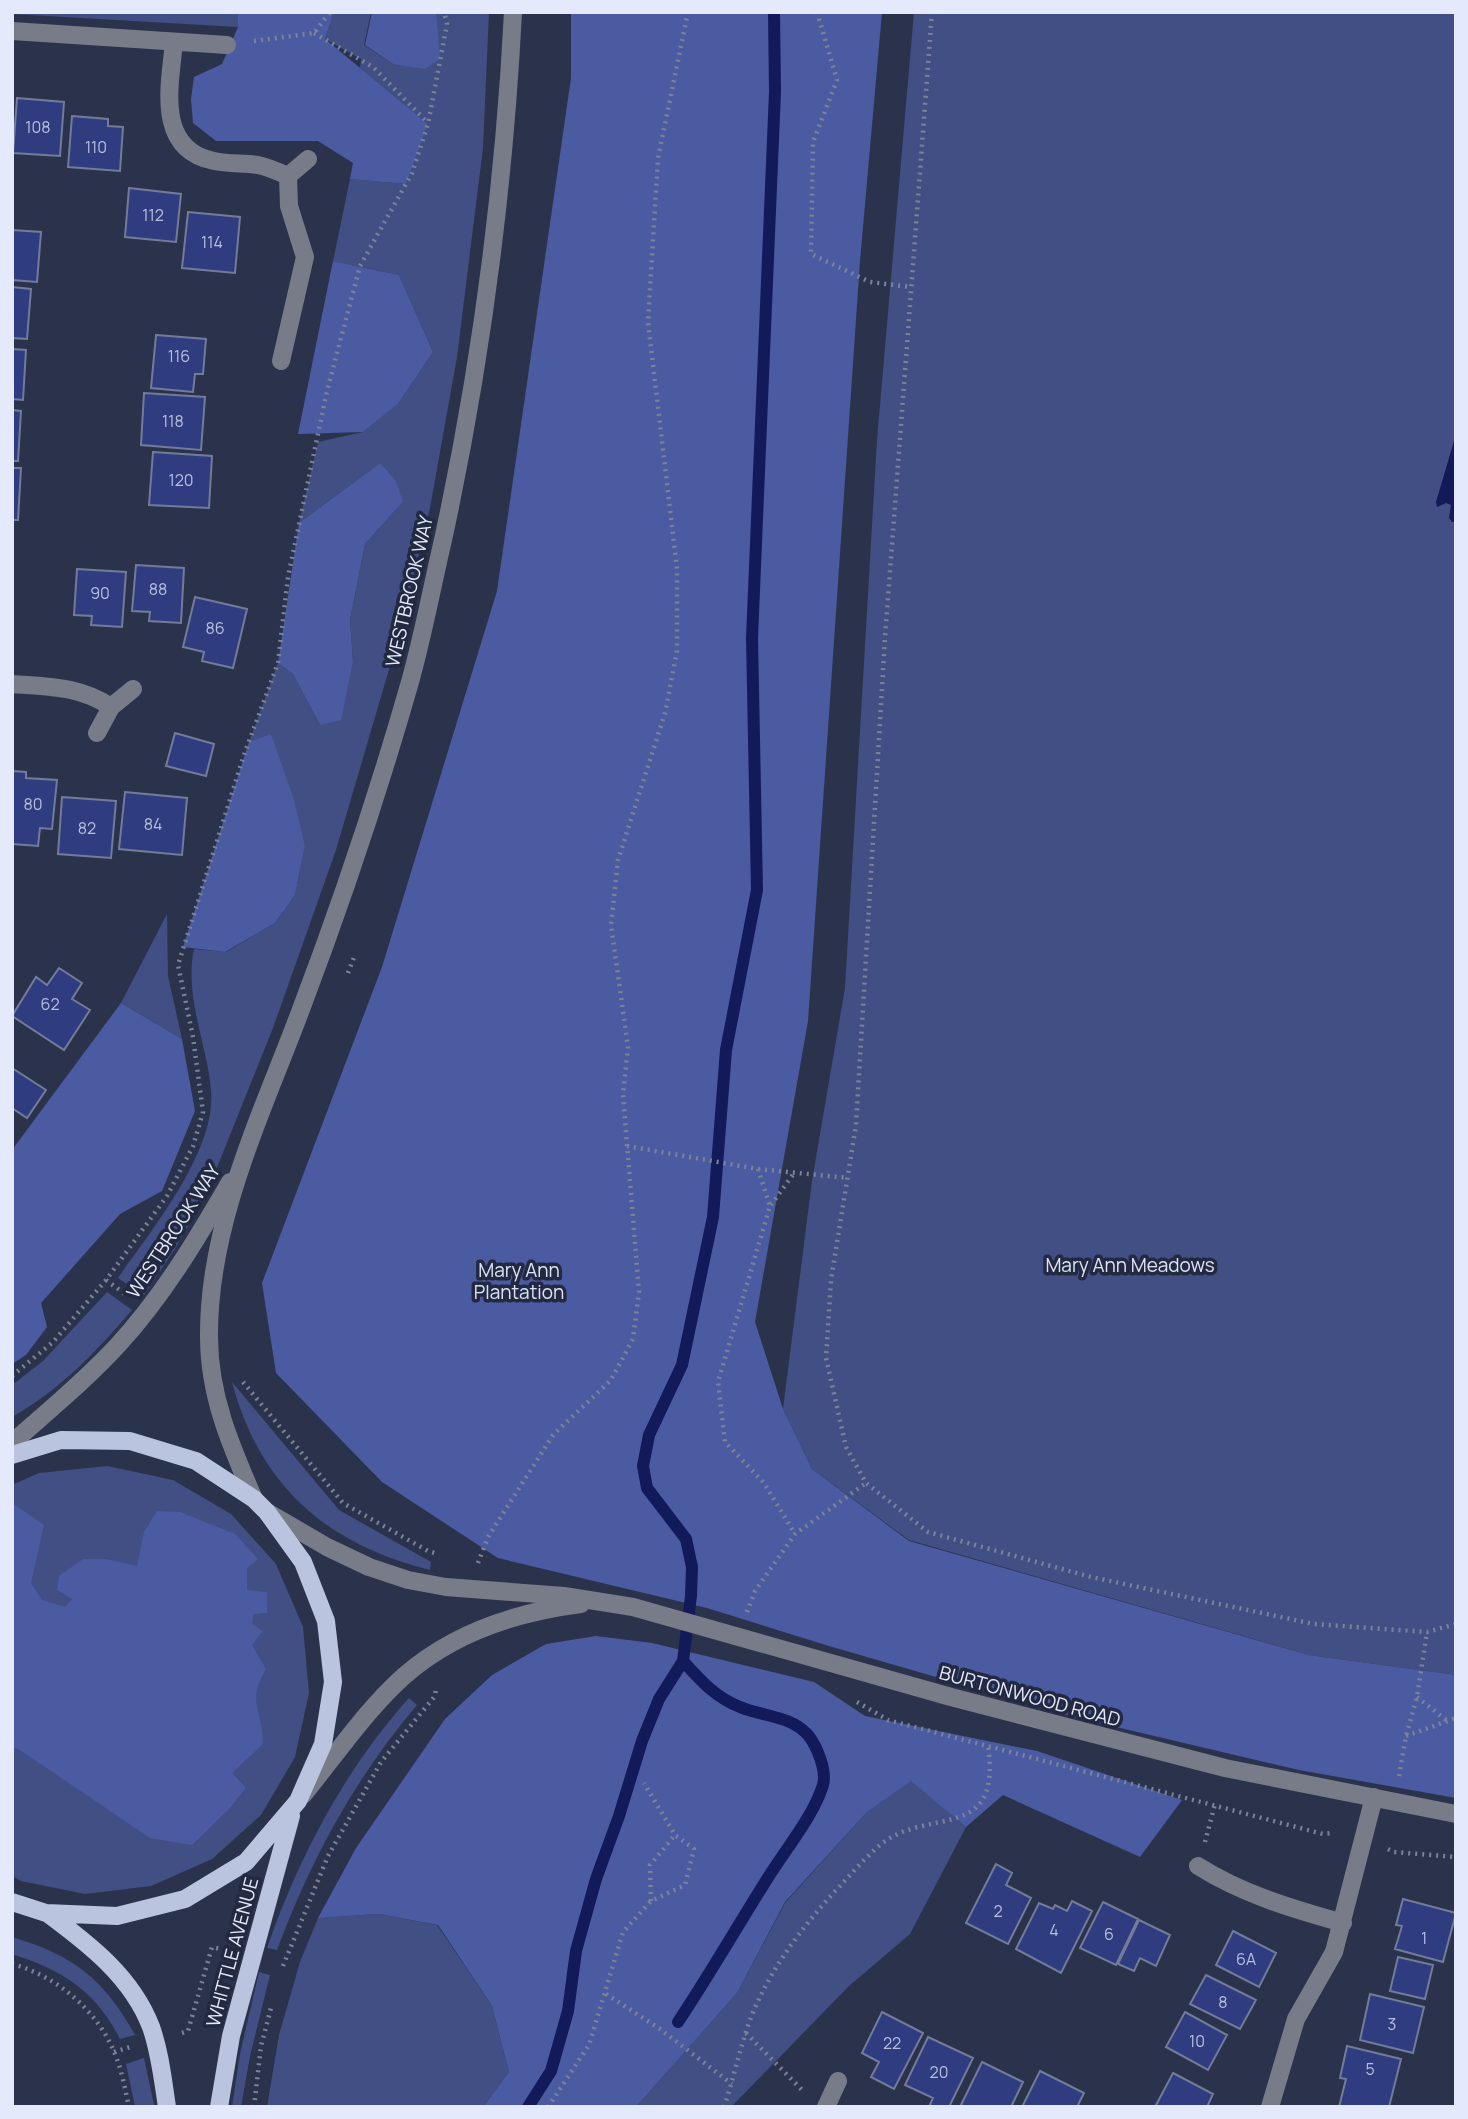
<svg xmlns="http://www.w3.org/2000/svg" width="1468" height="2119" font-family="Manrope,sans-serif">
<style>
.green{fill:#414f85}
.forest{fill:#4a5ba2}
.water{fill:#131a5a}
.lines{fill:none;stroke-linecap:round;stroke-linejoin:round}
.stream{stroke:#131a5a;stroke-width:12}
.building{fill:#2f3d80;stroke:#727b99;stroke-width:2}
.path{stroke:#7b8398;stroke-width:4.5;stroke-dasharray:2 5;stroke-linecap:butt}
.minor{stroke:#787c89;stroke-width:18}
.major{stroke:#bbc4df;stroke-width:18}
.labels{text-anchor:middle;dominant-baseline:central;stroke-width:7;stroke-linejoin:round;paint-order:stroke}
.number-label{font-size:16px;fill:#b7bfdc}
.street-label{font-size:19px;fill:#e4eafb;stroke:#222941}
.park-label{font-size:19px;fill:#dce3f7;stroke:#222941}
</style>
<rect width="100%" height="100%" fill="#2b334c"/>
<!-- green -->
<path class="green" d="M12,12H238V27L12,14Z
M334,12H371L364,45L393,64L435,12H489L483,148L457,357L430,508L400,632L336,850L273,1028L208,1190L175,1249L144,1295L118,1278C151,1231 217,1150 211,1090C207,1043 184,997 194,949L226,952L275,923L295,895L305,846L271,735L249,742L278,663L293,674L320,725L353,661L350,620L365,544L403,502L380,463L299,523L318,442L363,432L398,404L433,352L399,275L333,261L350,179L406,184L428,124L360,68L361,59L325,39Z
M914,12H1456V1675L1309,1655L909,1540L812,1469L783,1409L812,1181L845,988L877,440Z
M167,914L168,976L182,1039L121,1003Z
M107,1292L132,1310C96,1352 60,1390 12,1417V1385L43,1361Z
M232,1382L339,1510L431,1562L430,1570C327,1544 260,1487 232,1382Z
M107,1466L173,1480L231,1514L276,1564L303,1627L309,1693L295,1757L261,1815L212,1859L151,1886L85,1894L21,1881L12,1876V1485L39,1473Z
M409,1698L417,1705C355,1778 310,1861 277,1950L267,1948C298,1858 345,1769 409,1698Z
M911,1780L966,1827L910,1934L849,1986L731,2107H636L737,1993L785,1903L867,1812Z
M379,1914L437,1925L492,2006L509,2072L483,2107H267L279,2035L300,1962L318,1918Z
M12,1937C73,1955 104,1979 135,2035L120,2039C96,1991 62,1970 12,1954Z
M259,1972L270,1975L250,2056L241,2107H232L240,2054Z
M144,2058L154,2105V2107H135L126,2064Z"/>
<!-- forest -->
<path class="forest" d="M238,12H334L325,39L428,124L406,184L350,179L353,163L318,141H216L193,123L191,99L194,77L222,64L238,27Z
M372,12H436L440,59L425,69L393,64L365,45Z
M571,12H882L860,261L808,1021L755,1322L783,1409L812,1469L909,1541L1309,1655L1456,1675V1798L1299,1770L1074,1717L829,1646L707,1608L498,1558L382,1482L276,1373L262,1283L382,967L497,591L571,78Z
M333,261L399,275L433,352L398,404L363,432L298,434Z
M380,463L396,481L403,502L365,544L350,620L353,661L341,720L320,725L293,674L278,663L299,523Z
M271,734L294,800L305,846L295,895L275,923L225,952L183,947L249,742Z
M121,1003L182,1039L195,1111L162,1191L120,1214L41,1303L47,1327L26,1355L12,1364V1150Z
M12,1503L44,1525L31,1583L42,1600L65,1607L72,1599L57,1590L59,1576L83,1559H106L137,1566L144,1532L157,1511L180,1512L235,1534L258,1559L247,1568V1590L267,1592V1613L253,1614L252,1624L263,1631L252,1645L266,1669C246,1703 263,1709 263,1744L232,1773L246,1788L229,1809L192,1845L150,1838L20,1750L12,1747Z
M596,1636L652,1643L814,1682L865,1716L1037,1751L1182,1800L1140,1857L1003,1795L966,1827L911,1781L867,1812L785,1902L737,1993L636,2107H483L509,2072L492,2006L438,1925L379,1914L318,1918L356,1848L445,1719L492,1675L546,1644Z"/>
<!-- water -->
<path class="water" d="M1456,434V522H1452L1449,518L1451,505L1446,503L1437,507L1436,502Z"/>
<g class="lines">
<!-- stream -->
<path class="stream" d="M678,2022C710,1974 738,1925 769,1876C786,1849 814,1815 823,1785C827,1771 817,1746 808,1735C790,1715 763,1717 740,1707C715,1697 700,1680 683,1661
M528,2107L551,2071L568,2011L576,1951L596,1879L619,1816L642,1741L659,1699L683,1661L691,1596L692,1567L686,1539L647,1488L643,1466L649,1435L682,1365L713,1217L726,1050L757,890L752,638L775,92L774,12"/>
</g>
<!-- building -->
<path class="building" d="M17,98L64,102L60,156L13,153Z
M72,116L108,119V126L123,127L120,171L68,167Z
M129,188L181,194L176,242L125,237Z
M188,212L240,217L235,273L182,268Z
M12,230L41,232L37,282L12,280Z
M12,287L31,289L27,339L12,338Z
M156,335L206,339L203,374H195L193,392L151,388Z
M12,349L26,350L23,400L12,399Z
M144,393L205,397L201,450L141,445Z
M12,410L21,411L18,461H12Z
M153,452L212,456L209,508L149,505Z
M12,468H21L18,520H12Z
M136,565L184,568L181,623L149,621L150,612L132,611Z
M77,569L126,572L122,627L91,625L92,616L74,615Z
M195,597L247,609L233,668L202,661L204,652L183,647Z
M175,733L214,744L206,776L166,766Z
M12,771L26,772V778L57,780L52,829L40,828L38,846L12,844Z
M125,792L187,798L182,855L119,849Z
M62,797L116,801L111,858L58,854Z
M59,968L82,983L72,999L90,1010L64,1050L12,1016L36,977L47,985Z
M12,1068L46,1090L27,1118L12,1108Z
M996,1864L1012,1873L1006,1885L1031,1898L1008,1944L966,1923Z
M1403,1899L1456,1913L1443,1962L1395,1949L1402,1926L1396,1925Z
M1072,1901L1092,1911L1061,1973L1016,1949L1039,1903L1053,1909L1055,1905L1067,1911Z
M1103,1902L1138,1919L1116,1965L1080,1948Z
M1139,1920L1170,1935L1156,1966L1140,1958L1134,1971L1118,1964Z
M1233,1931L1276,1953L1259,1987L1216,1965Z
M1398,1957L1433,1965L1425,1999L1390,1991Z
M1206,1975L1256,2000L1240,2029L1190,2004Z
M1370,1994L1424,2007L1413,2053L1360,2040Z
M882,2012L923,2033L894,2089L871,2077L879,2062L862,2053Z
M1185,2012L1227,2035L1208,2070L1166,2047Z
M928,2037L973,2058L949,2107H929L933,2098L905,2085Z
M1347,2046L1401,2059L1389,2107H1339L1346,2079L1340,2078Z
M982,2062L1023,2082L1011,2107H960Z
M1040,2071L1084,2093L1077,2107H1022Z
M1173,2073L1213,2094L1207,2107H1155Z"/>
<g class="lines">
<!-- path -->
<path class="path" d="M817,12L837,80L813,142L811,254L870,282L911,287
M932,12L885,638L856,1125L831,1280L826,1358L846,1447L866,1483L928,1532L1091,1577L1314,1624L1427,1632L1456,1624
M314,33L373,67L428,123
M254,41L314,33L330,12
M348,973L355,955
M627,1146L758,1169L848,1178
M758,1169L770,1206L718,1382L725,1442L764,1483L795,1534
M771,1205L794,1173
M106,1280L125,1294
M12,1376L53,1342L106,1280L167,1196L193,1146L203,1112L193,1037L178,965L244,755L278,663L288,577L327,391L360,266L412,173L428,124L447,24L444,12
M243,1382L343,1503L428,1551L438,1554
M478,1563L488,1537L553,1435L611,1380L633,1339L639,1292L623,1095L628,1047L611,925L618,860L665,713L677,651V569L648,322L658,158L688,12
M747,1612L755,1591L795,1534L866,1483
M1417,1697L1446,1720
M857,1702L888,1720L1323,1834L1333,1833
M1406,1736L1456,1718
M1399,1776L1406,1736L1417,1697L1427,1632
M1205,1842L1215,1804
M1388,1849L1394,1852L1456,1857
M651,1901L650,1865L675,1835
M12,1964C57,1976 98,2011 115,2054C122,2071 125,2089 129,2107
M283,1966L328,1856L381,1762L435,1696L436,1688
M606,1994L660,2029L732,2084
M182,2033L188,2031L212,1947L228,1951
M746,2033L804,2092
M114,2052L130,2047
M254,2107L261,2046L271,2008
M548,2107L589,2045L623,1932L651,1901L685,1885L694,1849L675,1835L644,1783
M724,2107C735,2075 741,2041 754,2010C775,1962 804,1925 839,1887C852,1873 865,1858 880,1845C929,1805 1002,1845 988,1745"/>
<!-- minor -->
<path class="minor" d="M12,31L227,45
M174,42C170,85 155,149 214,161C228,164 243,163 258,165C268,167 279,172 288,176
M281,361L305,257L289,206L288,176L308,159
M12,684C49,687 80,686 111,707
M97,733L111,707L133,689
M12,1443C48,1411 86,1380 118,1345C163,1296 197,1239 230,1182
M254,1499C231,1446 209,1396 209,1337C208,1224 261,1116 300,1012C341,904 378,794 410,682C423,636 432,587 443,540C481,365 504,190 513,12
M267,1512L327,1547L369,1567L408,1580L446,1587L564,1596L633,1607L951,1697L1225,1768L1456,1814
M303,1795C336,1755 366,1710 404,1676C454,1632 517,1612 581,1604
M1198,1866C1242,1894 1293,1909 1343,1923
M826,2107L838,2081
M1270,2107L1296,2019L1334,1952L1374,1797"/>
<!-- major -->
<path class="major" d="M12,1455L61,1440L130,1441L196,1461L254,1499L267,1512L303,1562L326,1621L333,1682L323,1744L298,1801L246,1862L185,1899L117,1916L46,1913L12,1902
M47,1913C89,1944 132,1977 151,2027C160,2052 163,2081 167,2107
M219,2107L231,2036L291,1816"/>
</g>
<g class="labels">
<!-- number labels -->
<g class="number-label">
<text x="38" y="127">108</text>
<text x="96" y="147">110</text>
<text x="153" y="215">112</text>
<text x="212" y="242">114</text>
<text x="179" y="356">116</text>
<text x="173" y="421">118</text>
<text x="181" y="480">120</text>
<text x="158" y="589">88</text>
<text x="100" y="593">90</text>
<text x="215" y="628">86</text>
<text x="33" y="804">80</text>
<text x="153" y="824">84</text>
<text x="87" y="828">82</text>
<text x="50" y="1004">62</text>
<text x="998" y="1911">2</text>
<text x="1054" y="1930">4</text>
<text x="1109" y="1934">6</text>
<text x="1424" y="1938">1</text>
<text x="1246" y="1959">6A</text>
<text x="1223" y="2002">8</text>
<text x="1392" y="2024">3</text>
<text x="1197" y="2041">10</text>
<text x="892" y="2043">22</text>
<text x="1370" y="2069">5</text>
<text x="939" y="2072">20</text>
</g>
<!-- street labels -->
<g class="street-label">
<text transform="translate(409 591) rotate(-77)">WESTBROOK WAY</text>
<text transform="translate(173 1231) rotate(-57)">WESTBROOK WAY</text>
<text transform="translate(1030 1696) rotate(15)">BURTONWOOD ROAD</text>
<text transform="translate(232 1952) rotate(-75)">WHITTLE AVENUE</text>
</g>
<!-- park labels -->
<g class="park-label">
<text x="1130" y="1265">Mary Ann Meadows</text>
<text x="519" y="1270">Mary Ann<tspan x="519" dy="22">Plantation</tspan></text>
</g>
</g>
<!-- border -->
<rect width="1468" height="2119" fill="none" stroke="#e4eafb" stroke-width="28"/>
</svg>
